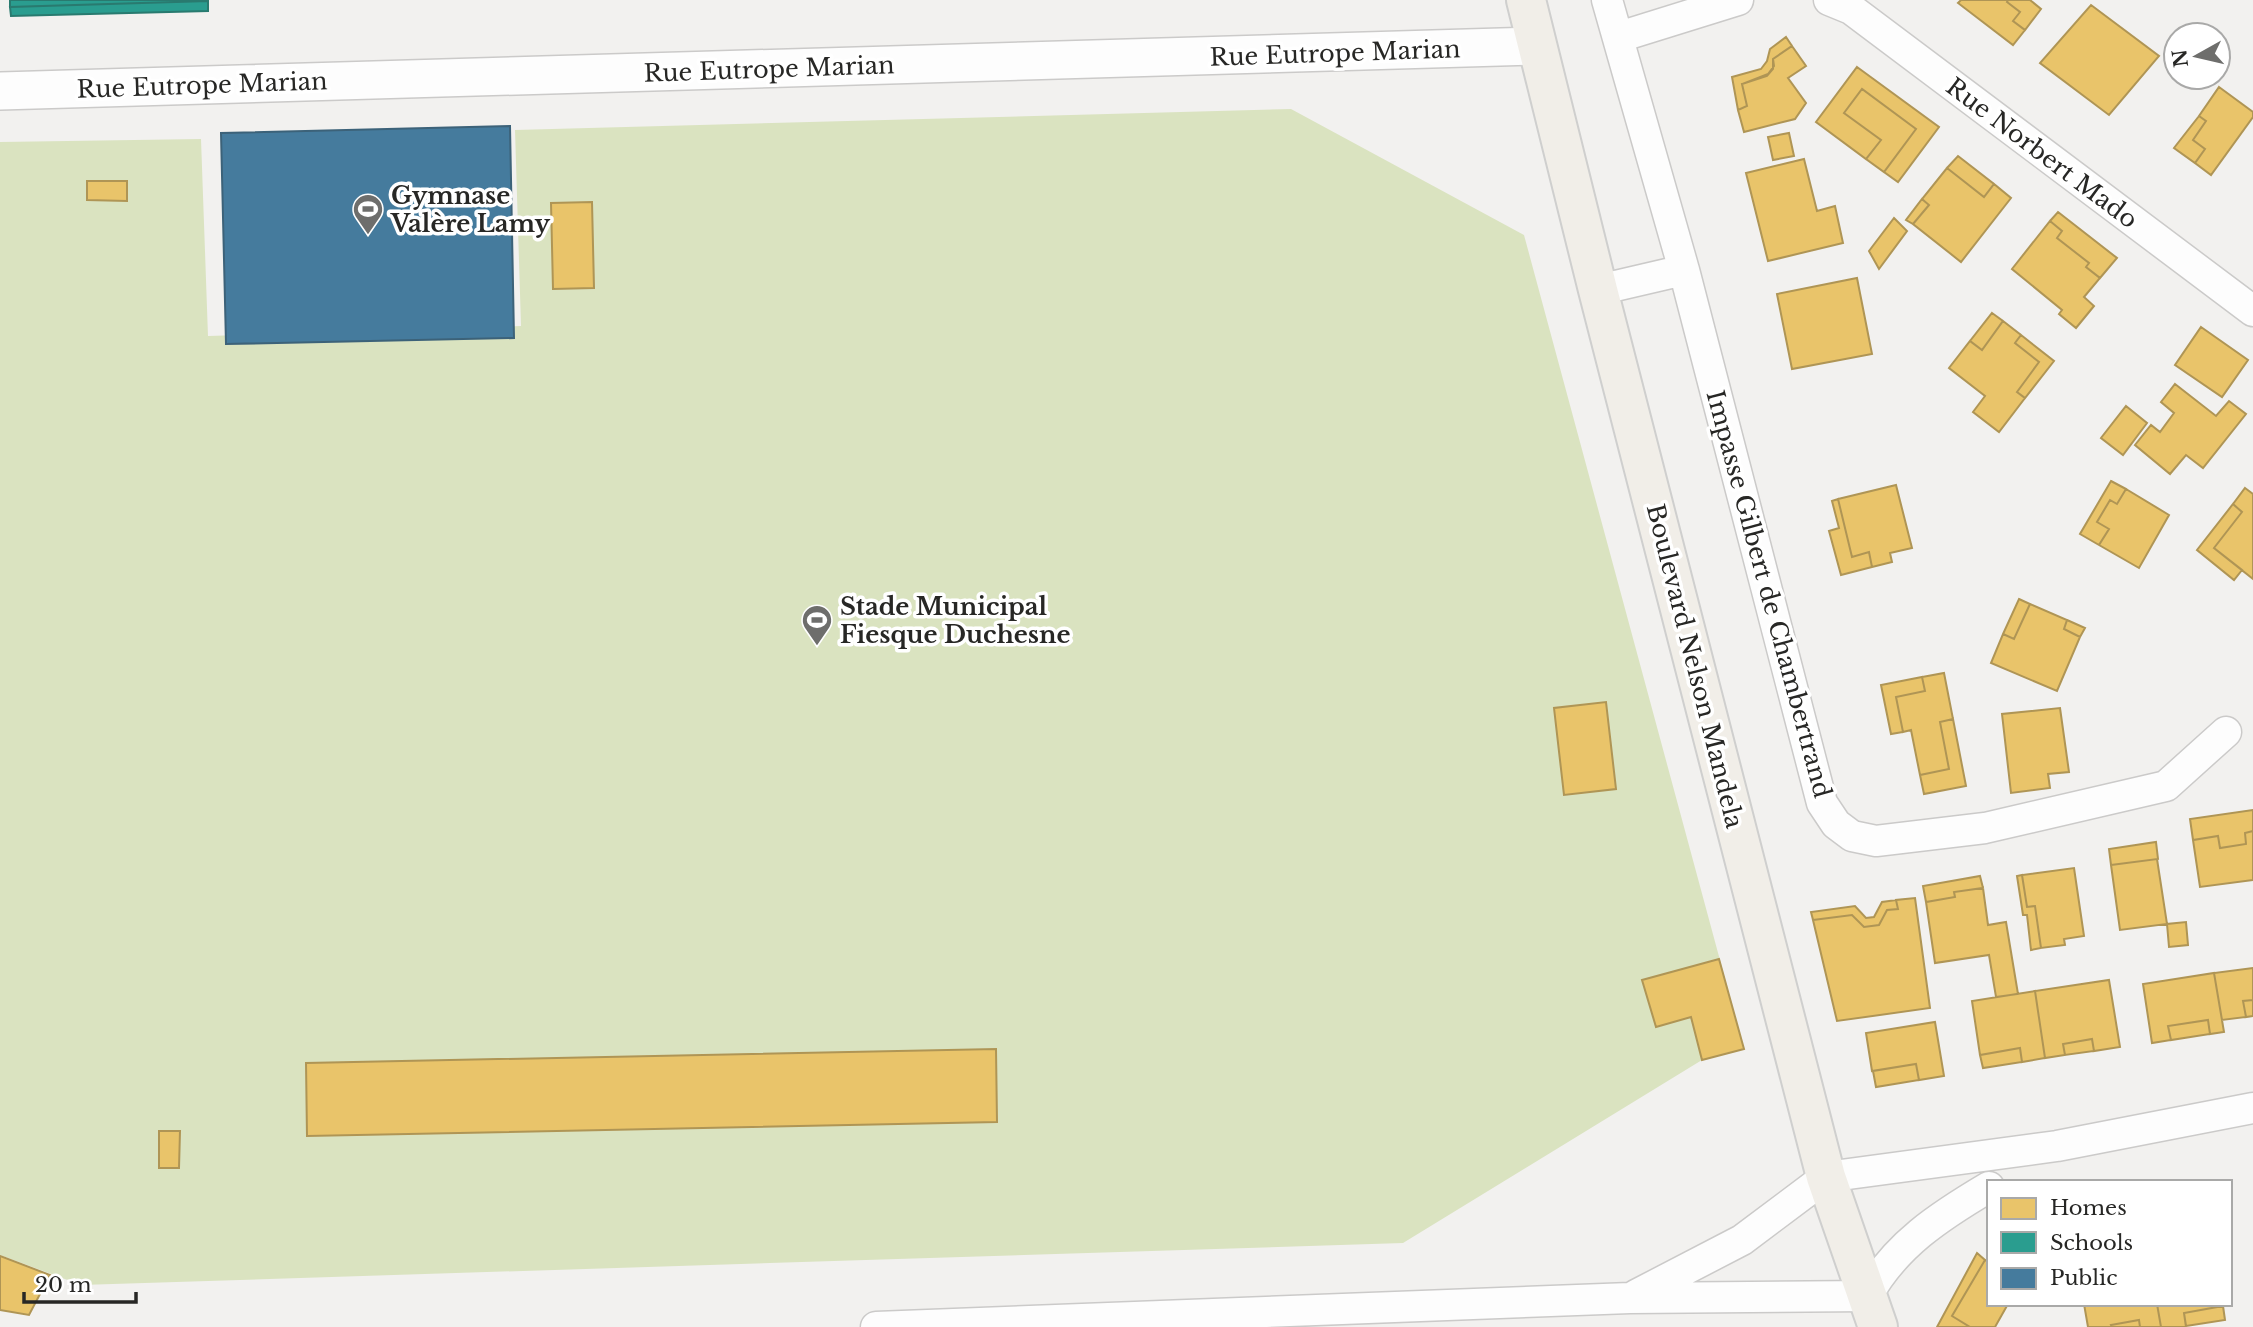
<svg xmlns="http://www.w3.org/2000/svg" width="2253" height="1327" font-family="'Libre Baskerville',serif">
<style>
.green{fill:#dae3c0}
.homes{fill:#e9c46a;stroke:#af9555;stroke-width:2}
.schools{fill:#2a9d8f;stroke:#297a6f;stroke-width:2}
.public{fill:#457b9d;stroke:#3c6279;stroke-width:2}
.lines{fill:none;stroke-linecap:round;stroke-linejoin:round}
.minor-casing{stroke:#cbcac9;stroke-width:33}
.tertiary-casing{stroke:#cbcac9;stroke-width:40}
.primary-casing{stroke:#cfcfce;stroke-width:42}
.minor{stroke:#fdfdfd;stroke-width:30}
.tertiary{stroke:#fdfdfd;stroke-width:37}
.primary{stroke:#f1eee8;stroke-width:38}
.labels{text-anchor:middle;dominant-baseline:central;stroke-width:7;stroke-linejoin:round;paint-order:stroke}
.street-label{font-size:24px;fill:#272725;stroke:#fff}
.poi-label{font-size:24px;font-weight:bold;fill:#272725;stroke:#fff;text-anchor:start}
</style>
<rect width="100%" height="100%" fill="#f2f1ef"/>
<!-- green -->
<path class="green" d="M1291,109L1524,235L1744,1049L1702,1060L1403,1243L81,1285L0,1255V142L201,139L208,336L521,326L515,130Z"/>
<!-- homes -->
<path class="homes" d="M1961,0H2008L2007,2L2020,12L2013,21L2025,30L2013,45L1958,3Z
M2008,0H2030L2041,9L2025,30L2013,21L2020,12L2007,2Z
M2091,5L2159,56L2109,115L2040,63Z
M1786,37L1792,46L1773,59L1774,66L1768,74L1742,84L1747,106L1738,110L1732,77L1761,69L1767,61L1770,49Z
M1792,46L1806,66L1788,78L1806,103L1795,119L1744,132L1738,110L1747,106L1742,84L1767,76L1773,69V59Z
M1857,67L1939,127L1898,182L1884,172L1916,129L1862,89L1844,113L1881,140L1866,159L1816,122Z
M2219,87L2253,112V117L2211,175L2195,163L2205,149L2193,140L2206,121L2199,116Z
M1862,89L1916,129L1884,172L1866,159L1881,140L1844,113Z
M2199,116L2206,121L2193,140L2205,149L2195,163L2174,148Z
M1789,133L1794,156L1773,160L1768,137Z
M1958,156L1994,184L1984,197L1947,168Z
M1804,159L1817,211L1835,206L1843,243L1768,261L1746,173Z
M1947,168L1984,197L1994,184L2011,198L1961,262L1913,224L1929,205L1922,199Z
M87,181H127V201L87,200Z
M1922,199L1929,205L1913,224L1906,220Z
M592,202L594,288L553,289L551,203Z
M2058,212L2117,258L2100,278L2086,267L2089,263L2057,238L2062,231L2050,221Z
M1894,218L1907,231L1879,269L1869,251Z
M2050,221L2062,231L2057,238L2089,263L2086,267L2100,278L2084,297L2094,306L2076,328L2059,314L2062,310L2012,269Z
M1857,278L1872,354L1792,369L1777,294Z
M1992,313L2003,321L1982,350L1970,341Z
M2003,321L2021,335L2015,343L2039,362L2017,392L2025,398L1999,432L1973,412L1985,396L1949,368L1970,341L1982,350Z
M2201,327L2248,360L2222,397L2175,365Z
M2021,335L2054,361L2025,398L2017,392L2039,362L2015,343Z
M2175,384L2216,416L2229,401L2246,414L2203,468L2186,455L2170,474L2135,445L2151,425L2160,432L2174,413L2161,402Z
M2126,406L2147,423L2123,455L2101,438Z
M2111,481L2126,489L2117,504L2110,500L2097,522L2109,529L2099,545L2080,534Z
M1896,485L1912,548L1890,553L1892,562L1872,567L1869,552L1852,557L1838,499Z
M2245,488L2253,494V579L2214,548L2242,512L2233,504Z
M2126,489L2169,515L2139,568L2099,545L2109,529L2097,522L2110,500L2117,504Z
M1838,499L1852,557L1869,552L1872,567L1841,575L1829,531L1839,528L1832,501Z
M2233,504L2242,512L2214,548L2242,570L2234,580L2197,550Z
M2019,599L2030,604L2014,639L2003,634Z
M2030,604L2067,620L2064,629L2080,637L2057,691L1991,663L2003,634L2014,639Z
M2067,620L2085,628L2080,637L2064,629Z
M1944,673L1953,719L1940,722L1949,769L1920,775L1911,730L1903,732L1896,697L1925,691L1922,677Z
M1922,677L1925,691L1896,697L1903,732L1891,734L1881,685Z
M1606,702L1616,789L1564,795L1554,708Z
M2060,708L2069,772L2048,774L2050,788L2011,793L2002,714Z
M1953,719L1966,786L1924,794L1920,775L1949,769L1940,722Z
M2253,810V831L2245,833L2246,844L2220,848L2218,836L2193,840L2190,819Z
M2253,831V880L2200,887L2193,840L2218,836L2220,848L2246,844L2245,833Z
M2156,842L2158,859L2111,865L2109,849Z
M2157,859L2167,924L2120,930L2111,865Z
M2074,868L2084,936L2064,939L2065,945L2041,948L2035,906L2027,907L2022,875Z
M2022,875L2027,907L2035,906L2041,948L2031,950L2027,915H2023L2017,876Z
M1980,876L1983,888L1954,892L1955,897L1926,902L1923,886Z
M1983,888L1988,925L2006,922L2018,994L1996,997L1989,955L1935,963L1926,902L1955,897L1954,892Z
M1915,898L1930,1008L1837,1021L1813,920L1852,915L1864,927L1879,925L1887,910L1898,909L1896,900Z
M1896,900L1898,909L1887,910L1879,925L1864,927L1852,915L1813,920L1811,912L1855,906L1866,918L1874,917L1882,902Z
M2186,922L2188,945L2169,947L2167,924Z
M1719,959L1744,1049L1702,1060L1691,1017L1656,1027L1642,980Z
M2253,968V1000L2243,1001L2246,1017L2222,1020L2214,973Z
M2214,973L2224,1032L2210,1034L2208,1020L2168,1026L2171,1040L2152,1043L2143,984Z
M2109,980L2120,1047L2094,1051L2092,1039L2063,1044L2065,1055L2045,1058L2035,991Z
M2035,991L2045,1058L2022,1062L2020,1048L1980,1055L1972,1001Z
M2253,1000V1016L2246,1017L2243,1001Z
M2208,1020L2210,1034L2171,1040L2168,1026Z
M1935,1022L1944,1076L1919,1080L1916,1064L1872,1071L1866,1033Z
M2092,1039L2094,1051L2065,1055L2063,1044Z
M2020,1048L2022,1062L1983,1068L1980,1055Z
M996,1049L997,1122L307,1136L306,1063Z
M1916,1064L1919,1080L1876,1087L1873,1071Z
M159,1131H180L179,1168H159Z
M1977,1253L1985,1260L1952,1316L1970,1327H1937Z
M0,1256L50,1275L29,1315L0,1310Z
M1985,1260L1989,1262V1304H2008L1995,1327H1970L1952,1316Z
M2084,1304H2157L2161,1327H2140L2139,1320L2111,1325L2112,1327H2088Z
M2157,1304H2222L2223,1306L2184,1313L2186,1327H2161Z
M2223,1306L2225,1320L2186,1326L2184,1313Z
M2139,1320L2140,1327H2112L2111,1325Z"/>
<!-- schools -->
<path class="schools" d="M10,0H208V1L10,7Z
M208,1V11L11,16L10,7Z"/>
<!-- public -->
<path class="public" d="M510,126L514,338L226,344L221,133Z"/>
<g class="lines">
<!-- minor casing -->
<g class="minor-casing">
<path id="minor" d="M1607,0L1684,270L1822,803L1836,824L1852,836L1876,841L1985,828L2166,786L2226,732
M1829,0L1851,9L2253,311
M1619,37L1738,0
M1598,290L1684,270
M1636,1295L1742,1240L1826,1177L2057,1146L2253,1108
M876,1327L1630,1298L1867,1296C1895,1245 1940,1216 1989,1187"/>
</g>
<!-- tertiary casing -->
<g class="tertiary-casing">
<path id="tertiary" d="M0,91L1537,46"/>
</g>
<!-- primary casing -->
<g class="primary-casing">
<path id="primary" d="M1526,0L1598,290L1826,1177L1878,1327"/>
</g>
<!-- minor -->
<use href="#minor" class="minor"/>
<!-- tertiary -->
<use href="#tertiary" class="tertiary"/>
<!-- primary -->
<use href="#primary" class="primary"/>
</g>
<!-- icons -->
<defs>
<g id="stadium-pin" transform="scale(1.575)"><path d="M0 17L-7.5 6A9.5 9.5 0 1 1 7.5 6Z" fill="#6e6e6c" stroke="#fff"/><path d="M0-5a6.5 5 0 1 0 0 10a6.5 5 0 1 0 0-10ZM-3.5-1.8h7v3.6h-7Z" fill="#fff"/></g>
</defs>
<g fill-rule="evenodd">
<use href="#stadium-pin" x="368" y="209"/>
<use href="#stadium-pin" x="817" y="620"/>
</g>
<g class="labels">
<!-- street labels -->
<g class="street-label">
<text transform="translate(1335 53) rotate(-2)">Rue Eutrope Marian</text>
<text transform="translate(769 69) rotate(-2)">Rue Eutrope Marian</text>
<text transform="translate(202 85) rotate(-2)">Rue Eutrope Marian</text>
<text transform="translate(2042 153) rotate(37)">Rue Norbert Mado</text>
<text transform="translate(1769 594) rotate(75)">Impasse Gilbert de Chambertrand</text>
<text transform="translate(1695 666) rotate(76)">Boulevard Nelson Mandela</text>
</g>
<!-- poi labels -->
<g class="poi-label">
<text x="391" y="195">Gymnase<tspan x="391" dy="28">Valère Lamy</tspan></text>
<text x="840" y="606">Stade Municipal<tspan x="840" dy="28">Fiesque Duchesne</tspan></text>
</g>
</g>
<!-- legend -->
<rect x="1987" y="1180" width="245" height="126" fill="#ffffff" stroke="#a9a9a8" stroke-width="2"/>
<rect x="2001" y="1198" width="35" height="21" fill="#e9c46a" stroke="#a9a9a8" stroke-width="2"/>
<text x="2050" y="1215" font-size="21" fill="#272725">Homes</text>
<rect x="2001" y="1232" width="35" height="21" fill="#2a9d8f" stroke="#a9a9a8" stroke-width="2"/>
<text x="2050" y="1250" font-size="21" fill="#272725">Schools</text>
<rect x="2001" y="1268" width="35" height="21" fill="#457b9d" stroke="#a9a9a8" stroke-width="2"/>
<text x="2050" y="1285" font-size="21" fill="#272725">Public</text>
<!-- north arrow -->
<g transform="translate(2197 56) rotate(262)"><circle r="33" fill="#ffffff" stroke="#a9a9a8" stroke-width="2"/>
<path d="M0-5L12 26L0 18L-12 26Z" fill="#6e6e6c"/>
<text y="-10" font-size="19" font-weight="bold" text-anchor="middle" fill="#272725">N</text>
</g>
<!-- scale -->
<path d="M24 1292v10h112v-10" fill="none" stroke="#272725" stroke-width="3.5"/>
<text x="35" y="1292" font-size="21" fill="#272725" stroke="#ffffff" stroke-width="5" paint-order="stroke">20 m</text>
</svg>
